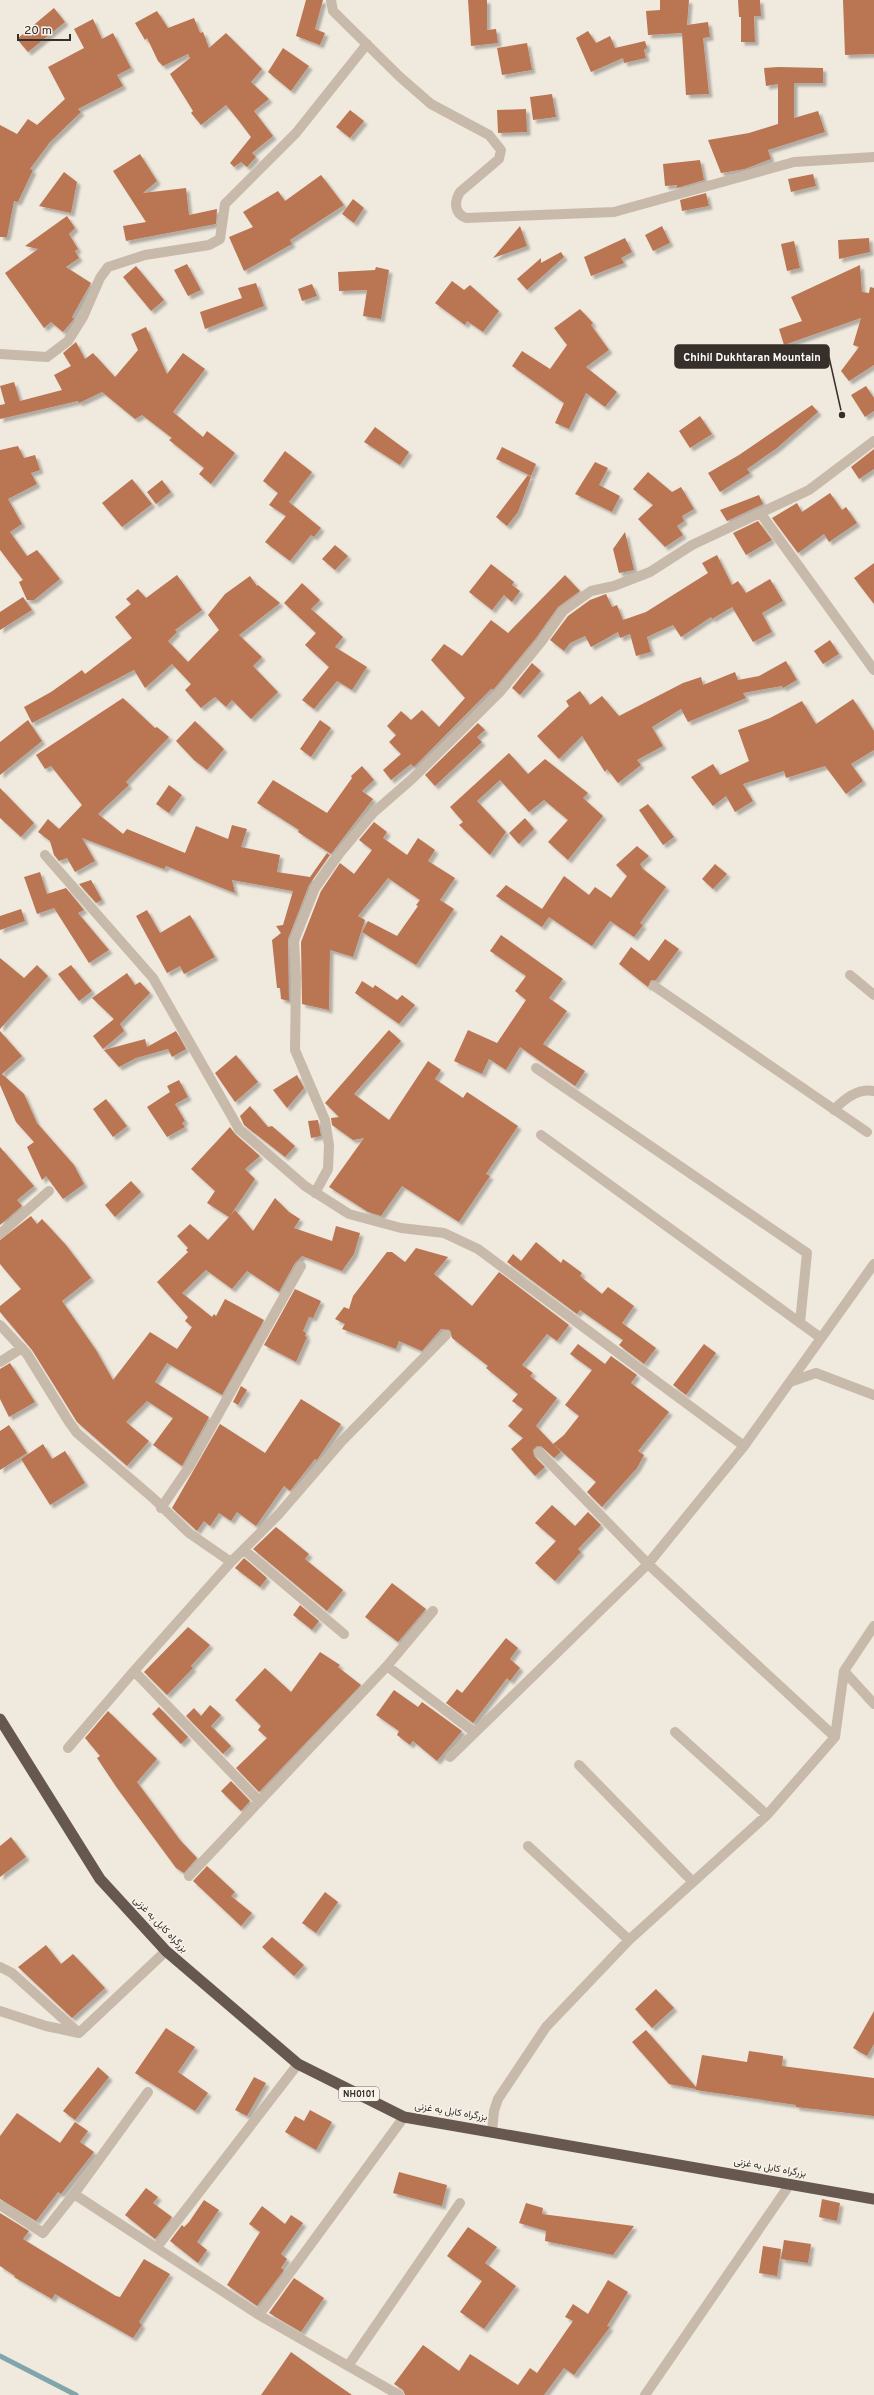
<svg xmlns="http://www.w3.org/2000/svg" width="874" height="2395" font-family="Overpass,Vazirmatn,sans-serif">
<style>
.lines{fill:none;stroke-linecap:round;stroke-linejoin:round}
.stream{stroke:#80a5aa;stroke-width:5}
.building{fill:#ba7553;filter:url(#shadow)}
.minor{stroke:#c7baab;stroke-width:10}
.tertiary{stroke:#c7baab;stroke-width:10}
.trunk{stroke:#66584f;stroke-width:11}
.labels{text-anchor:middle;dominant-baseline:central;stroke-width:3;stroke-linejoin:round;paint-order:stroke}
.shield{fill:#f8f3ea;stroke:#706a64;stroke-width:1}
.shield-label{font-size:9px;font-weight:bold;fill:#362f2a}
.street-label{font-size:10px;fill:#362f2a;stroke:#f8f3ea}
.leader{fill:none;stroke:#362f2a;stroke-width:1.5}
.callout-dot{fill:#362f2a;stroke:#f8f3ea;stroke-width:1.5}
.callout{fill:#362f2a;stroke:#362f2a;stroke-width:1.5}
.callout-label{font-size:11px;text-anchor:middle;font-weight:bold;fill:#fff}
</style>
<defs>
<filter id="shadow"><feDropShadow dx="3.5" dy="3.5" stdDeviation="1" flood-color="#0004"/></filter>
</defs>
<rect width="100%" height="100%" fill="#f0e9de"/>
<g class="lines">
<!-- stream -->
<path class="stream" d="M0,2356L76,2395"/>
</g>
<!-- building -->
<path class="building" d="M306,0H323L315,29L325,33L320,45L296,36Z
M468,0H487V30L496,29L498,43L471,46Z
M660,0H689L687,25L708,22L710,37L703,38L709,94L686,95L682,33L648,35L646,11L660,10Z
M738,0H760L761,16H754L755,42H741V17H739Z
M843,0H874V54L845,55Z
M54,8L65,22L28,52L17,39Z
M157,11L168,28L194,18L200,33L203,32L209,48L226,33L262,69L251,82L269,99L254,111L273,136L252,153L256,157L247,167L241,162L234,167L230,163L251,137L239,121L226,105L201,125L191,113L193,111L170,74L190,58L188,54L163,66L158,61L147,38L145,40L135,23Z
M93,19L102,39L113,33L131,68L117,75L123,86L78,109L81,112L50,142L30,169L33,170L18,202L14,201L7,237H0V125L17,134L28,119L37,125L65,99L48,67L84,48L74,29Z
M588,31L596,43L610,36L615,48L645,41L647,48L644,50L646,58L624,63L623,58L591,72L576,38Z
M527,43L532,70L502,75L497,48Z
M283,48L309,66L291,91L268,72Z
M778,67L823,68V83H794V118L818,111L825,132L768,150L771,159L745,169L721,173L708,140L749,133L778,124V84L766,86L764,68Z
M552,94L556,117L533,120L530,97Z
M526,109L527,132L498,133L497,110Z
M350,110L364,121L350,138L336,127Z
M140,154L157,181L143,193L186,188L189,215L217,209L216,224L126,241L123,226L146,222L113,171Z
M700,160L704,180L677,188V185L665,186L663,164Z
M64,172L77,182L71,213L39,206Z
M813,174L816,186L791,192L788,179Z
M321,175L344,205L290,240L292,244L244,271L229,237L253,227L243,212L278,191L285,201Z
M706,193L709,206L682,211L680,200Z
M353,199L364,208L354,223L342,214Z
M67,216L75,228L69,234L78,249L75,251L79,258L66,267L91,283L72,317L74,319L63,332L51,322L44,328L5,273L38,249L25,246Z
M520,226L527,246L493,258Z
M662,226L670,243L653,251L645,235Z
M625,238L632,252L621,258L624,263L591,276L584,257Z
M869,238L870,252L839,259L838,240Z
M794,241L800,268L787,271L781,244Z
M561,252L564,257L527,290L517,279L541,258V263Z
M187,264L201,290L188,296L174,270Z
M860,265L862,292L869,293L870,287L874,288V365L849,381L841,371L859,347L853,345L861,318L784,345L779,329L802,321L791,297Z
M136,266L164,300L151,311L123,277Z
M376,267L389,270L381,319L363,316L367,290L339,291L338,272L375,270Z
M452,281L464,290L470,285L499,311L483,332L467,321L465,325L435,303Z
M256,283L264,306L205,329L200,312L242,298L238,288Z
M312,284L317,296L302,301L298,289Z
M580,309L593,323L591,325L609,350L586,367L617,392L605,407L586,393L569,429L555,423L564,403L512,366L522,351L550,369L567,345L554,328Z
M146,327L167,374L183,353L205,369L173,412L203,437L207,431L235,453L211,484L199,474L204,468L169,440L172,438L142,415L135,419L102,392L79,403L78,401L0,419V405L5,404L0,386L14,382L20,401L62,390L54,375L71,366L63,353L76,342L85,359L93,353L115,377L138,350L131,334Z
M866,386L874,398V411L865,417L851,395Z
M812,405L818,412L777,448L747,469L750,473L720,492L708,473L739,455Z
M700,416L712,434L690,448L679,431Z
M375,427L409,452L400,465L364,442Z
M18,446L24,458L35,455L40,470L31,473L37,484L8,499L22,524L10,532L27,556L37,550L60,579L34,600H27L19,582L23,580L0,550V450Z
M502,447L536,464L531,476L496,459Z
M874,449V469L859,479L851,467Z
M285,451L312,472L289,502L321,528L314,537L311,535L290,561L265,542L286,516L269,505L278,493L263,481Z
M595,462L608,468L599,485L620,496L612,512L575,494Z
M648,472L672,492L681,487L694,509L682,516L684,521L677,526L683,535L665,547L638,519L653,505L633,489Z
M528,475L531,477L518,512L507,526L496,517Z
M132,479L152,504L122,527L102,503Z
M162,480L171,492L156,504L147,492Z
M830,493L842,510L846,507L857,523L829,542L824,534L798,553L772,518L797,503L802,512Z
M759,495L763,504L727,521L720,510Z
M758,521L772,540L746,555L733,533Z
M625,532L634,570L619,573L613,549Z
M335,545L348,556L335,570L322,559Z
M717,555L732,585L738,581L746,593L770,579L783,601L762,613L772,632L753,642L732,607L712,619L711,617L681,637L673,625L647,637L651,652L636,656L630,634L620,638L618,632L591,647L585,636L570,643L564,651L550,640L568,616L590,600L606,594L612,607L617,605L623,620L646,612L708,573L702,563Z
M874,563V604L854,578Z
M491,564L514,582L512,585L520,591L512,602L504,595L492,610L469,592Z
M177,575L202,610L175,630L177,632L168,641L188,662L219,630L208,615L225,594L250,576L257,586L258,585L280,603L239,635L262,657L253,666L278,692L251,719L232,700L226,707L215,697L201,708L185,690L191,684L172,664L145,688L134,670L32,723L24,707L51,692L82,670L85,674L132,638L115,617L131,604L126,599L138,589L146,598Z
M565,575L580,591L558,607L536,638L494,689H491L414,767L411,764L391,780L383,770L401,754L389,742L396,735L387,726L401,711L411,720L422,710L439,727L465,698L431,660L444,644L462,656L491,620L508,633Z
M302,583L320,600L311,609L343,637L335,647L367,667L352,690L337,681L314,709L302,700L329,667L305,645L316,633L284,603Z
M23,597L32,610L0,630V612Z
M830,640L839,654L823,664L814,651Z
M786,661L797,680L783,688L782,686L743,693L746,698L688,722L681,709L652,727L663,746L637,760L641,765L618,783L607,769L605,772L582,736L559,759L537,736L569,706L566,701L580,691L590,705L602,696L619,716L683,683L701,677L703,685L735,672L738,680L759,676Z
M532,663L541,671L520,695L512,688Z
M123,698L155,728L157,727L169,737L126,782L129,785L98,814L123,834L127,829L185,853L196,826L228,839L232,825L247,829L241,847L280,855L277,872L310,877L327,853L330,855L309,885L288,939L289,1001L281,999L280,988H277L272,940L281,933L276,926L283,925L293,891L232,880L235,893L166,866L164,869L82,838L95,861L75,872L67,858L59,861L54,855L50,841L38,832L48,819L59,829L82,805L51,766L45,769L36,755Z
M853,699L874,731V750L851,764L863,781L846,794L825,766L786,778L784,771L743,784L753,801L735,812L726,796L713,806L691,777L713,764L720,775L749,761L738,730L770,718L802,701L816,724Z
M28,720L42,741L0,775V742Z
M320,720L331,728L311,757L300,749Z
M195,721L224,749L207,770L194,760L176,741Z
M478,723L485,730L477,737L482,742L435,786L425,775Z
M509,753L528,774L545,759L588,793L583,798L603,816L568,860L548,842L568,820L544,800L529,812L500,780L477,801L506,832L490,855L459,825L463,822L450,807Z
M362,766L374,780L362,791L373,799L331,854L298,832L299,830L257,803L273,780L327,813L352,778L351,776Z
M169,785L182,795L169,813L156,804Z
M0,788L34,823L21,837L0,818Z
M648,804L674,837L663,845L639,810Z
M525,818L534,829L519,844L509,833Z
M374,822L387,832L383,838L407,855L418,838L435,850L428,861L455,878L440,900L454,909L416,965L362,932L368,921L397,936L418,906L416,905L420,900L388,878L358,916L365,920L353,957L330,950L329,1010L302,1004L301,942L321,891L340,863L354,874L372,850L359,840Z
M637,846L649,856L640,864L643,869L666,887L640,923L643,925L634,937L610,921L592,946L549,917L542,927L496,896L506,885L542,909L564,876L589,895L595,887L611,898L627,876L616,865Z
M715,864L727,874L713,889L702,879Z
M40,872L47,894L66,888L84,910L78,913L109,950L89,963L54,908L37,914L24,877Z
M91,880L102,900L96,903L79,884Z
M21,909L25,921L0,930V916Z
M147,910L160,933L190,915L215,957L184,974L180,966L167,973L136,916Z
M501,935L563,979L549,998L567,1011L543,1044L585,1071L575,1086L520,1047L506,1070L489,1059L482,1074L454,1061L468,1030L497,1043L526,1000L515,991L526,976L490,951Z
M665,939L679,949L656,980H651L648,987L619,964L631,947L649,961Z
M0,958L24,978L37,965L48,976L0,1029Z
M71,965L92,991L79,1001L58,974Z
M127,973L135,985L140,982L150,993L120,1024L124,1031L103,1049L93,1036L114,1019L92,998Z
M362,981L373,988L375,985L397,1000L402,995L415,1005L399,1024L355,993Z
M389,1030L401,1041L354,1094L389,1120L428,1061L441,1070L435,1079L463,1098L467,1092L518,1126L486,1174L490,1176L459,1222L402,1186L381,1216L368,1212L329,1187L364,1138L353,1140L332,1125L331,1118L339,1117L325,1103Z
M0,1031L22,1056L2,1074L24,1094L37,1123L74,1165L84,1184L63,1199L46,1176L42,1180L27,1147L34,1142L16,1122L0,1085Z
M176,1031L186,1049L172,1057L168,1049L136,1058L119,1067L104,1050L145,1039L147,1047Z
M236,1055L258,1082L235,1102L215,1073Z
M297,1075L304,1088L287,1108L273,1090Z
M179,1080L188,1097L175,1104L185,1121L182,1123L185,1127L167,1137L147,1107L170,1092L167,1086Z
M106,1099L127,1126L113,1137L93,1109Z
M250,1106L268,1127L272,1126L295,1146L285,1157L244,1125L240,1116Z
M318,1120L321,1136L311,1138L308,1121Z
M230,1127L235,1134L260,1156L245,1169L255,1179L230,1216L235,1210L253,1231L275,1198L289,1212L300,1219L294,1228L332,1241L336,1226L360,1233L354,1254L342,1271L302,1256L295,1263L279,1292L247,1271L232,1289L206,1270L182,1293L212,1317L214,1314L216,1316L225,1299L264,1320L222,1395L167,1363L155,1382L209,1417L182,1466L153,1445L173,1418L147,1401L126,1422L149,1441L127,1466L77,1422L32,1350L0,1312V1306L21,1289L0,1264V1240L31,1216L37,1224L42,1219L66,1245L91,1278L62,1301L96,1350L113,1380L150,1332L177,1349L192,1327L185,1321L188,1317L157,1282L188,1252L186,1250L188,1248L177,1236L190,1224L208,1240L229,1217L207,1203L215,1191L191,1169Z
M0,1147L34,1186L17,1200L22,1206L0,1225Z
M131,1181L141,1192L115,1217L105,1205Z
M536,1242L561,1263L563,1259L582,1273L580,1276L602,1294L608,1287L634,1306L622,1323L656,1348L644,1364L619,1345L623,1340L580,1310L577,1314L507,1262L513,1254L521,1261Z
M416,1248L448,1257L434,1274L472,1306L499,1272L569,1325L557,1341L547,1334L522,1365L533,1373L530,1376L557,1398L536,1426L553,1444L564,1435L579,1416L565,1405L592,1370L570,1354L578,1344L605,1364L611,1356L637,1375L631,1383L669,1412L638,1451L644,1455L637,1468L602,1507L587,1492L596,1482L553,1444L561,1452L554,1458L541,1446H537L533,1450L534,1456L545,1467L535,1476L511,1449L523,1438L508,1426L523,1409L512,1401L518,1394L486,1368L488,1366L452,1338L450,1330L441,1329L422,1351L399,1341L396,1349L342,1329L345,1324L335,1319L344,1307L349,1309L353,1296L387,1252H392L405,1262Z
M295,1289L321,1301L313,1318L309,1317L303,1331L306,1333L305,1336L307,1337L296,1362L264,1345Z
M704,1344L716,1353L686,1395L673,1385Z
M10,1363L35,1402L9,1417L0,1399V1369Z
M241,1386L247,1390L238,1405L233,1402Z
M301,1399L341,1424L317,1460L315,1459L290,1491L284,1486L256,1526L237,1512L231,1521L219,1513L210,1526L204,1521L197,1531L172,1508L220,1424L265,1453Z
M9,1425L27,1453L0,1470V1431Z
M43,1444L52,1459L65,1451L85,1483L50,1505L21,1459Z
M552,1505L575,1526L588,1512L601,1525L578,1549L581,1552L555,1581L535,1563L556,1541L535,1523Z
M276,1527L309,1554L305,1559L343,1590L327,1611L253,1549Z
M244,1558L267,1578L260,1587L235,1568Z
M392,1583L426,1609L398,1642L365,1617Z
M300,1605L319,1621L312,1630L293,1615Z
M188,1627L210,1645L191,1666L193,1668L167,1695L144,1672Z
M506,1638L518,1648L510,1659L520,1668L510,1681L507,1678L473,1723L446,1703L457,1689L462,1693Z
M320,1652L340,1665L338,1667L361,1685L259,1792L236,1768L267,1738L258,1730L261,1726L235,1700L265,1668L291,1692Z
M394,1690L418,1707L422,1702L462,1731L437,1761L413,1741L410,1745L397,1735L399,1731L376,1715Z
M210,1705L221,1715L211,1726L231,1746L223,1754L186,1716L194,1708L201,1716Z
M159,1707L188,1737L181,1744L152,1714Z
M108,1711L157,1759L137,1782L180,1840L197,1858L184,1873L176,1868L117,1788L97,1758L100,1756L85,1738Z
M231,1781L250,1801L241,1811L221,1791Z
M11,1837L26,1857L0,1877V1846Z
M207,1866L235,1892L231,1896L252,1913L241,1926L193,1881Z
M325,1892L338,1902L316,1933L302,1923Z
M272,1937L304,1965L294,1976L262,1947Z
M46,1945L61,1964L73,1954L105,1988L72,2018L18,1967Z
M656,1989L674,2008L652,2028L635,2009Z
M874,2011V2044L867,2056L853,2048Z
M166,2028L195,2047L178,2072L208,2093L195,2111L135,2073Z
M646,2030L696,2087L702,2055L747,2062L749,2051L783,2056L782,2066L874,2078V2116L796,2107V2105L696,2090V2089L669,2084L632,2042Z
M98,2067L109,2077L75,2120L63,2111Z
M254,2077L266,2083L247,2116L235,2110Z
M310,2110L332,2122L316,2150L285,2132L295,2116L304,2121Z
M17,2113L60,2143L75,2122L88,2131L80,2142L94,2152L61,2194L58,2192L36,2221L0,2199V2136Z
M399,2172L447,2185L442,2206L393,2193Z
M146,2188L158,2197L153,2203L172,2217L155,2239L125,2215Z
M822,2199L840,2203L837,2221L819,2217Z
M204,2200L219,2210L197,2242L207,2250L198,2263L170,2241L182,2225L184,2227L189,2222Z
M526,2203L543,2208L542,2214L634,2226L613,2255L545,2241L546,2231L519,2223Z
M262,2206L285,2224L291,2215L303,2223L281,2254L287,2259L281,2268L284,2270L257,2306L227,2285L260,2232L249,2224Z
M0,2213L29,2231L23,2239L116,2296L120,2297L144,2259L170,2274L139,2322L142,2325L133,2338L55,2294L52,2299L14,2277L15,2276L0,2266Z
M468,2227L497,2247L485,2263L516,2286L484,2329L460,2312L482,2281L447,2256Z
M784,2240L811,2244L808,2263L781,2259Z
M763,2246L781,2249L777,2276L759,2273Z
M294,2278L324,2298L301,2332L269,2313Z
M608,2280L628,2292L607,2326L610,2327L574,2375L564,2368L544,2395H405L403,2390L394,2384L423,2345L459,2371L470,2354L518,2385L530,2368L537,2373L573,2321L565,2317L573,2304L588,2314Z
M291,2352L320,2373L352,2395H261Z"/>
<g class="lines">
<!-- minor -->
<path class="minor" d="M331,0L333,11L400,77L431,104L489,135L501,150L499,159L460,192C454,202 454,213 466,218L614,212L794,162L874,157
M0,354L47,357L68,341L83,317L100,278L108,267L145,255L209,245L220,239L225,204L296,133L367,44
M761,514L874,670
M45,855L153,978L239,1129L305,1186L349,1214L401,1228L444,1233L478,1249L744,1446
M850,975L874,995
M654,986L867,1132
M536,1068L807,1253L800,1323
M834,1110C844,1099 858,1088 874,1091
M541,1135L821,1338
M315,1193L328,1169L329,1145L325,1120L295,1050L296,977L294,941L315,888L339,854L373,813L412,779L499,693L541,642L563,611L591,591L614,586L650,572L692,545L809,490L874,441
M0,1234L49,1191
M0,1325L27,1354L69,1422L77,1433L153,1498L189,1533L231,1562
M0,1362L22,1348
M790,1382L816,1373L874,1395
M539,1452L648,1564L835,1737
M161,1508L189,1467L301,1266
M244,1550L344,1634
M387,1666L474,1732
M134,1671L259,1801
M844,1671L874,1704
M675,1732L767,1815
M68,1748L134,1671L231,1562L278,1515L342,1441L446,1335
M450,1757L648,1564L744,1446L874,1264
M579,1765L693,1882
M528,1846L629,1940
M189,1876L387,1666L433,1611
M0,1967L12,1973L79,2033
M0,2011L46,2026L79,2033
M79,2033L166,1951
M492,2131L494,2111L498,2099L546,2027L629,1940L767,1815L835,1737L844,1671L874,1626
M74,2194L259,2315L399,2395
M0,2205L43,2233L74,2194L148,2092
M157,2247L298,2064
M259,2315L404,2117
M348,2366L460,2203"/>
<!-- tertiary -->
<path class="tertiary" d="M645,2395L790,2184"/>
<!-- trunk -->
<path class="trunk" d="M0,1719L100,1879L166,1951L298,2064L404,2117L874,2199"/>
</g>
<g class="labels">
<!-- shield labels -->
<rect class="shield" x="339" y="2087" width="40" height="14" rx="3"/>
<g class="shield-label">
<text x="359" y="2094">NH0101</text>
</g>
<!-- street labels -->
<g class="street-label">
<text transform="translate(160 1925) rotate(46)">بزرگراه کابل به غزنی</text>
<text transform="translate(451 2112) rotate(9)">بزرگراه کابل به غزنی</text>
<text transform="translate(770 2168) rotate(10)">بزرگراه کابل به غزنی</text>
</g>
</g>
<!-- callouts -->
<path class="leader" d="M842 415L829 357"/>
<circle class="callout-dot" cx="842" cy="415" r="4"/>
<rect class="callout" x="675" y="345" width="154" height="23" rx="4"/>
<g class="callout-label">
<text x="752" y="361">Chihil Dukhtaran Mountain</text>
</g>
<!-- scale -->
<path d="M18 34v6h52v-6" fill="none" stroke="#362f2a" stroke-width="2"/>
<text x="24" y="34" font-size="12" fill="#362f2a" stroke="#f8f3ea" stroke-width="3" paint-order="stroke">20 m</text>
</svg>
